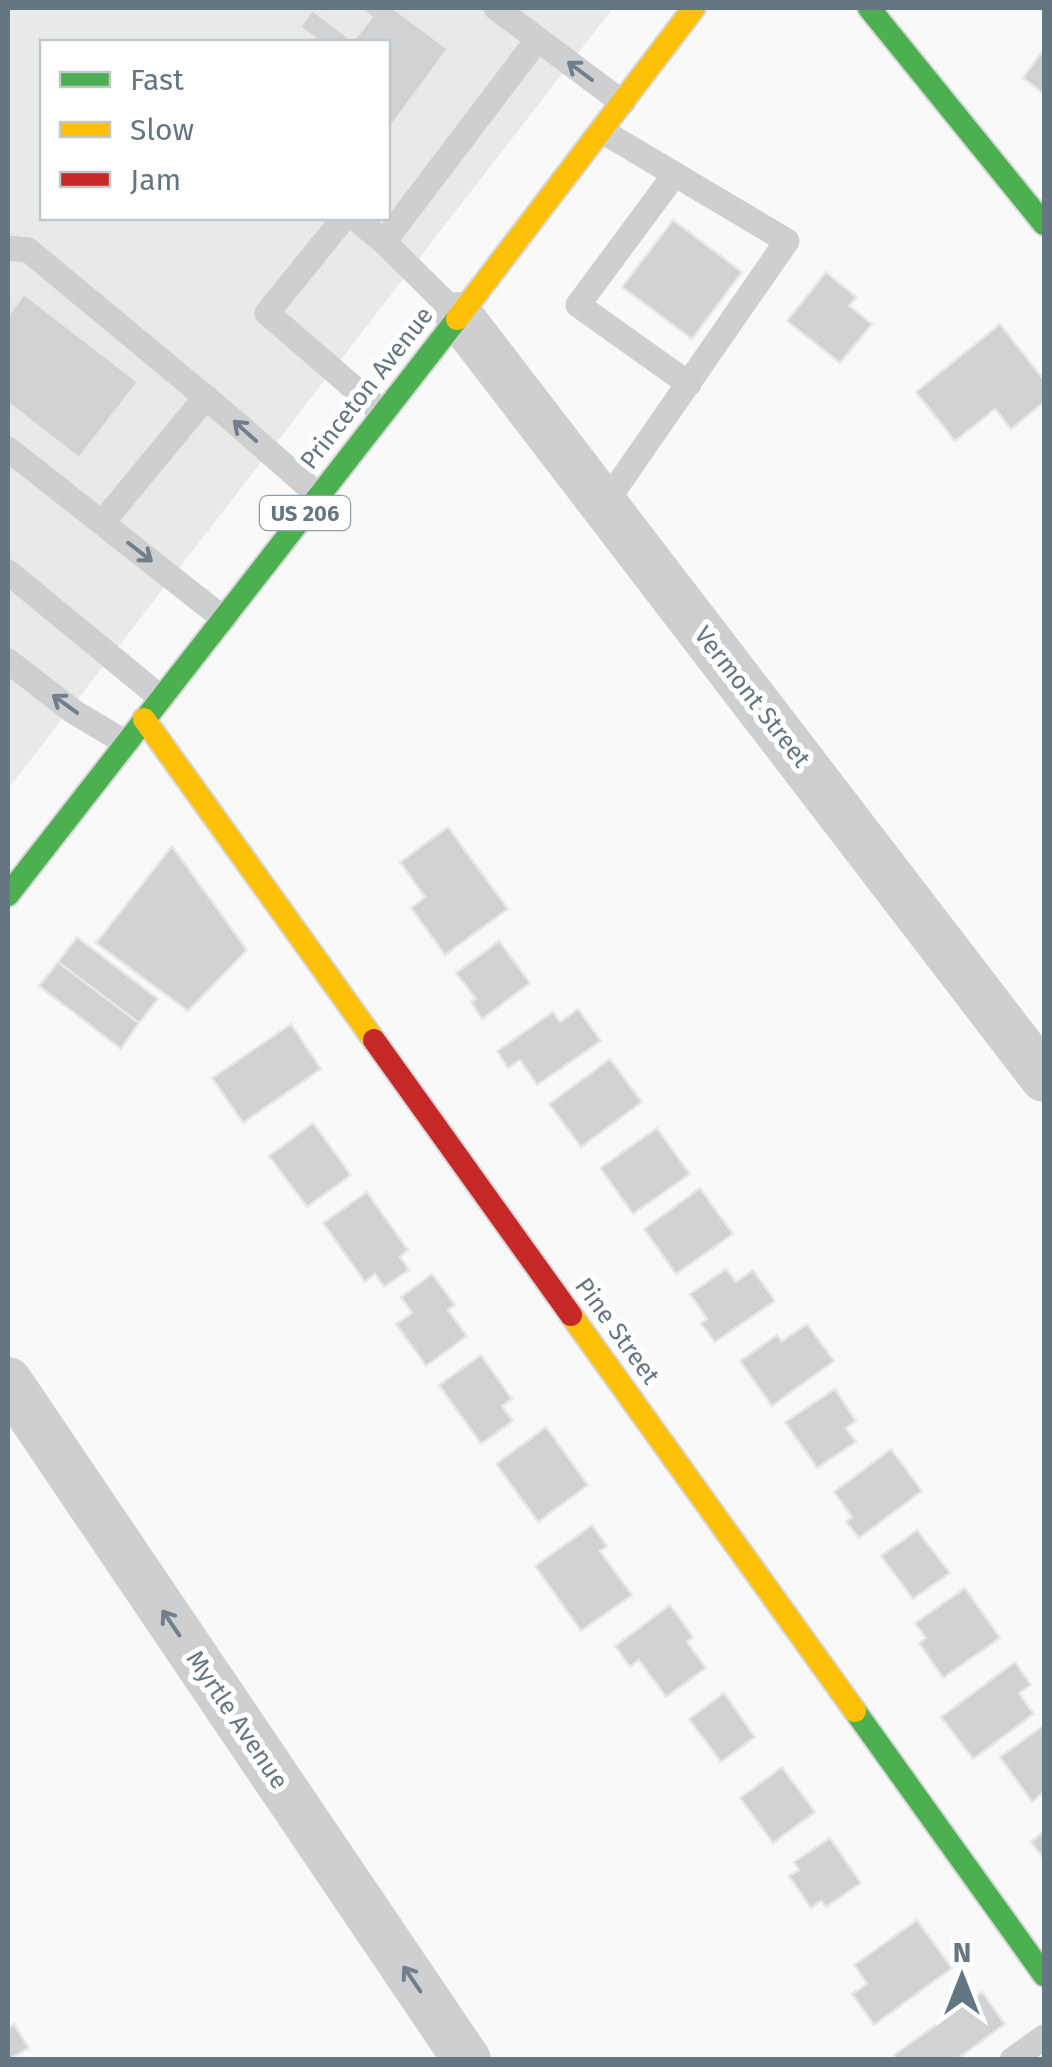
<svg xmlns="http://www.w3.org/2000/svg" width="1052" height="2067" font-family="'Fira Sans',sans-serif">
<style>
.built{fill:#e8e9e9;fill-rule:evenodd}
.building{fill:#d0d2d3;stroke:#e8e8e8;stroke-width:2.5}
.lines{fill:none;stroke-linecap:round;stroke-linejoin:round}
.fast-casing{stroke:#d5d6d7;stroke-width:26}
.slow-casing{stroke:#d5d6d7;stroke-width:26}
.jam-casing{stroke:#d5d6d7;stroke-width:26}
.lane{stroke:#cecfd0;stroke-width:25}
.street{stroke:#cecfd0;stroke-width:48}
.fast{stroke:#4caf50;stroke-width:22}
.slow{stroke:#ffc107;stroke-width:22}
.jam{stroke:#c62828;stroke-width:22}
.oneway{stroke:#707f8b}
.labels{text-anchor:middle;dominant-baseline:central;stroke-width:10;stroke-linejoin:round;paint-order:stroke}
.shield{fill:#fff;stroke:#939fa8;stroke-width:2.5}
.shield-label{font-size:22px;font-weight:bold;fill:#657683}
.street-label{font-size:25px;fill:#657683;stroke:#fff}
</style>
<rect width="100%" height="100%" fill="#f9f9f9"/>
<!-- built -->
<path class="built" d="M8,8H613L8,789ZM42,42H388V218H42Z"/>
<!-- building -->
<path class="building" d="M360,8H393L448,49L388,130V42H311L315,38L300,27L312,10L353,41L372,17Z
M1044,49V94L1023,78Z
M673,220L742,272L692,339L622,287Z
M826,272L856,297L849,306L872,324L840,363L787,321Z
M24,294L138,382L79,458L8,403V315Z
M1000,324L1044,380V402L1011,429L995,409L955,441L916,392Z
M448,827L508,909L445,955L411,908L425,897L400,862Z
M172,846L247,950L188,1011L96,943Z
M77,937L158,999L139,1023L58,962Z
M499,941L530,983L482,1019L471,1002L476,999L456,973Z
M58,962L139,1023L121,1049L39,986Z
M578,1009L601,1041L537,1085L520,1060L508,1068L497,1051L553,1012L560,1022Z
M291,1024L321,1069L243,1123L212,1078Z
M610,1059L642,1102L581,1147L549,1104Z
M313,1123L351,1175L307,1207L269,1156Z
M657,1128L690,1174L633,1214L600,1168Z
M700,1188L733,1234L676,1274L644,1229Z
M367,1192L408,1250L400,1257L409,1270L384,1287L375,1274L365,1282L323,1223Z
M726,1269L736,1282L753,1270L775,1301L715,1342L701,1324L707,1319L690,1294Z
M432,1274L455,1305L448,1310L467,1336L426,1366L396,1324L412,1313L401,1297Z
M807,1324L834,1361L772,1406L740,1361L777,1335L782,1341Z
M481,1355L512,1399L502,1406L513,1421L481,1444L439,1385Z
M835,1389L856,1421L846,1428L856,1442L817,1468L785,1422Z
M546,1427L588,1485L538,1522L496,1464Z
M891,1449L922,1491L859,1538L846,1522L852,1517L834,1492Z
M592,1525L607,1546L600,1551L632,1595L581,1631L535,1566Z
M917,1530L950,1573L913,1599L881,1556Z
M965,1588L1000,1638L943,1678L919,1643L926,1638L915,1623Z
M670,1605L693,1637L687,1642L706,1668L666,1697L639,1660L630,1667L615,1646Z
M1015,1662L1031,1685L1019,1693L1034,1714L973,1759L941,1717Z
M724,1693L755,1737L721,1762L689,1719Z
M1044,1725V1792L1032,1802L1000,1757Z
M782,1767L815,1812L773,1843L740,1798Z
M1044,1831V1859L1031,1842Z
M830,1838L861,1883L826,1907L821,1901L811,1908L789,1876L799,1870L794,1862Z
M917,1920L952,1968L874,2025L852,1994L867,1984L854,1965Z
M982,1992L1005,2024L956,2060H897L894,2055Z
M14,2024L29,2048L8,2060V2028Z"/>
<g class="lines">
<!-- fast casing -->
<g class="fast-casing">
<path id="fast" d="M869,8L1044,224
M8,895L457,319
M855,1711L1044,1975"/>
</g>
<!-- slow casing -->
<g class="slow-casing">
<path id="slow" d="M457,319L694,8
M144,719L374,1040
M571,1315L855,1711"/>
</g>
<!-- jam casing -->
<g class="jam-casing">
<path id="jam" d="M374,1040L571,1315"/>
</g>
<!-- lane -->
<path class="lane" d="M496,8L623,103
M602,131L787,241L604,505
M675,174L578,305L689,384
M344,218L267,313L383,413
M355,218L384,242L538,39
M384,242L459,316
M8,248L28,250L221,410L318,495
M8,449L224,619
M102,523L206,397
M8,572L161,698
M8,661L74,712L126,743
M1012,2060L1044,2037"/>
<!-- street -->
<path class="street" d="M459,316L1044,1078
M8,1381L467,2060"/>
<!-- fast -->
<use href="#fast" class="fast"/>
<!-- slow -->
<use href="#slow" class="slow"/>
<!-- jam -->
<use href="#jam" class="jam"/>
</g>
<!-- one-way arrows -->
<defs><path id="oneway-shaft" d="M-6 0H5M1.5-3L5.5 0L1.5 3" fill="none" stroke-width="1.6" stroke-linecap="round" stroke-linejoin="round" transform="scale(2.5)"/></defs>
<g class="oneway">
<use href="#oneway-shaft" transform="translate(580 71) rotate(-143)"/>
<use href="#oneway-shaft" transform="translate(245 431) rotate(-138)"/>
<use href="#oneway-shaft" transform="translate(140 552) rotate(38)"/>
<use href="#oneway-shaft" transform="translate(65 704) rotate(-144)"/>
<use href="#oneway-shaft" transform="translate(171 1623) rotate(-124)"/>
<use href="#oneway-shaft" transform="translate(412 1979) rotate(-124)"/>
</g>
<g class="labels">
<!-- shield labels -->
<rect class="shield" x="260" y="496" width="90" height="34" rx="8"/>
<g class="shield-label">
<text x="305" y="513">US 206</text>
</g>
<!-- street labels -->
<g class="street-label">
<text transform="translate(367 388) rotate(-52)">Princeton Avenue</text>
<text transform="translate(752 697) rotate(52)">Vermont Street</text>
<text transform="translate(617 1331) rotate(54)">Pine Street</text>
<text transform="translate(237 1720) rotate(56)">Myrtle Avenue</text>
</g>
</g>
<!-- border -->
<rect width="1052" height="2067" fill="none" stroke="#657683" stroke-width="20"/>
<!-- legend -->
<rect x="40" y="40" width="350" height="180" fill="#ffffff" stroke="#c1c8cd" stroke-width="2.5"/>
<rect x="60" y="72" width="50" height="15" fill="#4caf50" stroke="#c1c8cd" stroke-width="2.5"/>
<text x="130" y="90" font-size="30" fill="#657683">Fast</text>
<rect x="60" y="122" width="50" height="15" fill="#ffc107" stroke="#c1c8cd" stroke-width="2.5"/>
<text x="130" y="140" font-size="30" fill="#657683">Slow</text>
<rect x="60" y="172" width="50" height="15" fill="#c62828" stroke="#c1c8cd" stroke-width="2.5"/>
<text x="130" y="190" font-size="30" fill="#657683">Jam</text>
<!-- north arrow -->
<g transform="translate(962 1977)" stroke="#ffffff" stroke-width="8" paint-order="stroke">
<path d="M0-8L18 38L0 25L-18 38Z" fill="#657683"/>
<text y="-15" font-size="28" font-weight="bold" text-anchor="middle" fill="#657683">N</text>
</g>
</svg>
